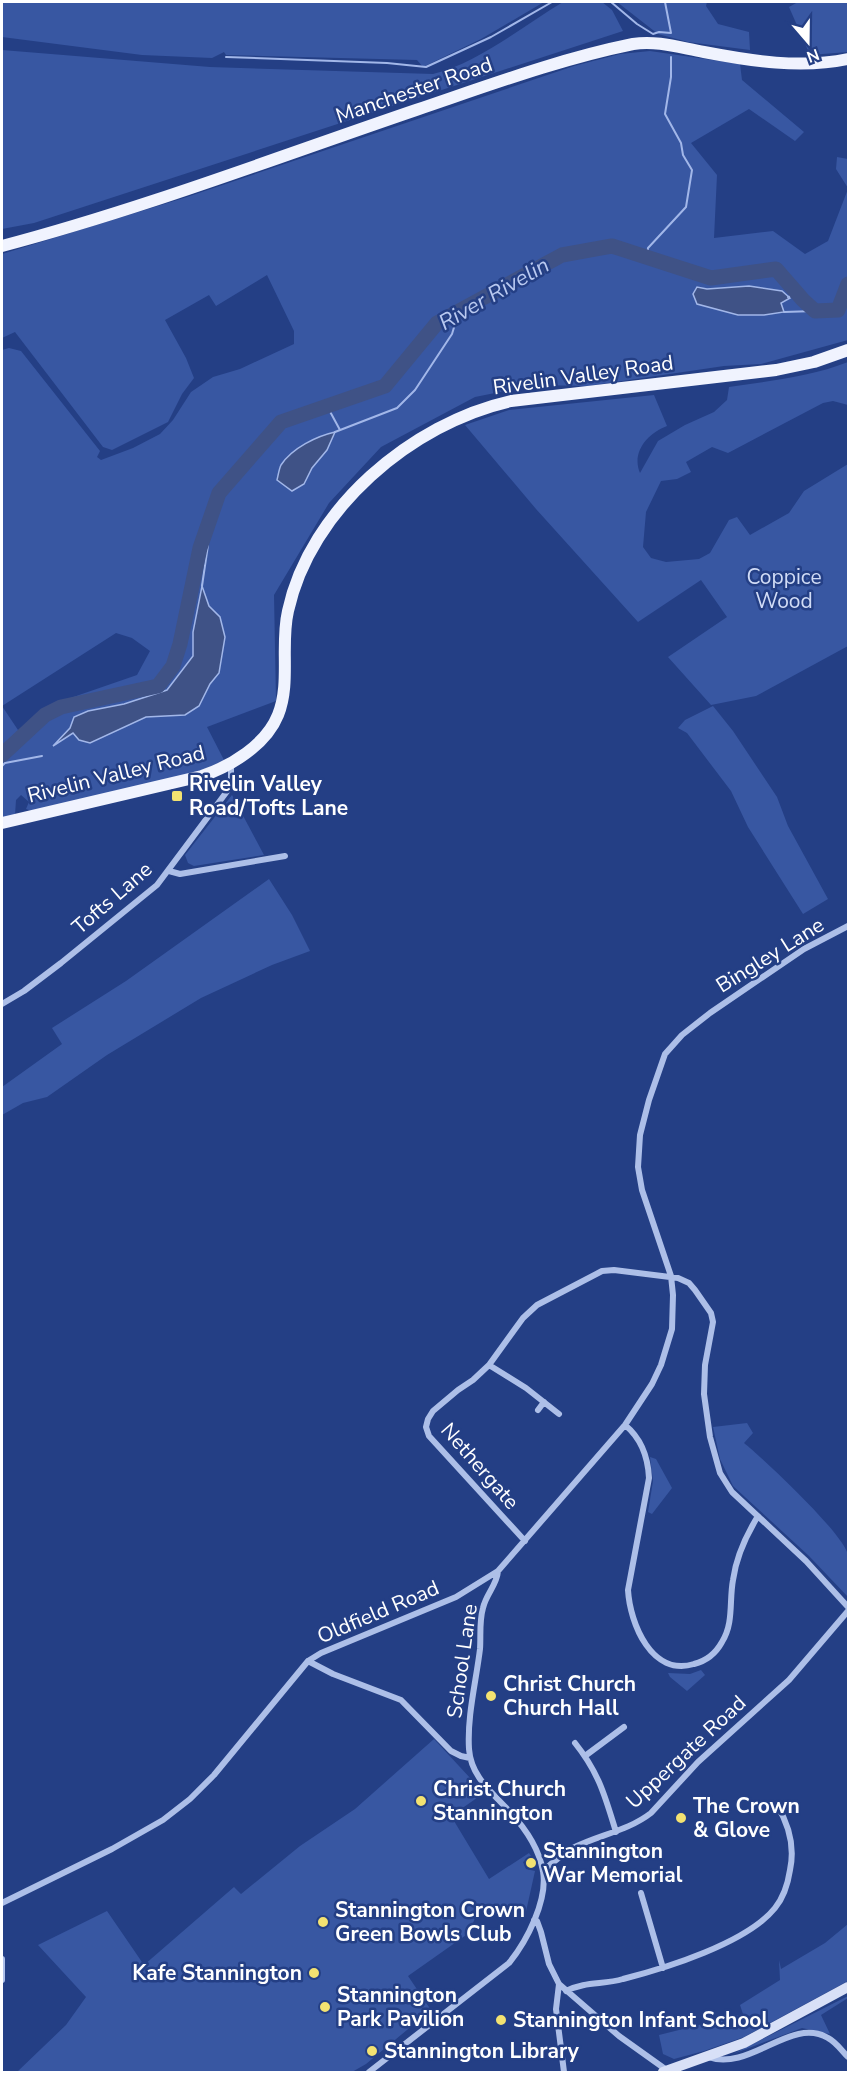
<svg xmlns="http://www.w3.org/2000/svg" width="850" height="2074" font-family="'Nunito Sans',sans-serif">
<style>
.green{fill:#3857a2;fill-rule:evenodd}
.water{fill:#3f5286;stroke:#a2b7e9;stroke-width:1.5}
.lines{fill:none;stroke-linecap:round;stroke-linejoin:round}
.stream{stroke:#a2b7e9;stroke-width:2}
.river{stroke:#3f5286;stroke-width:15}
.minor{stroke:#adbfe8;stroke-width:6}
.secondary{stroke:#d8e0f7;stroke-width:10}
.primary{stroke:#f0f3fe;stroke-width:12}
.poi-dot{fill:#f3e271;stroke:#243f85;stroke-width:2}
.labels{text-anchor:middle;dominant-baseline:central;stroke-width:5;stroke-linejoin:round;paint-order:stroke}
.street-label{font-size:21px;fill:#fff;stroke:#243f85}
.park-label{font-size:21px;fill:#d1dcf6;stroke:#243f85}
.poi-label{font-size:21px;font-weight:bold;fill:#fff;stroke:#243f85;text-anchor:start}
.water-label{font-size:22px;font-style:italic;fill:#b9c9f0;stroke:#243f85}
</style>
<rect width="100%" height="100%" fill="#243f85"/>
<!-- green -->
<path class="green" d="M2,2H544L481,39L423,67L417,60L226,55L224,52L212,58L142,55L2,37Z
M563,2H602L612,10L623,31L34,223L2,229V50L210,67L433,74C478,63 523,26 563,2Z
M617,2H707L706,6L718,24L749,32L750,50L688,42L658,34Z
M798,2H848V52L810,55L789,7Z
M650,51L740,64L742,80L804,132L795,141L749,109L691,143L717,175L714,238L773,231L805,254L828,241L848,189V340L761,364L724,366L588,386L536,385L475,397L381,447L329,503L274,595L276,701L207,727L224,760L201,771L32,811L26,809L29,802L21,795L16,800L15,815L2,819V350L9,348L21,351L100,451L97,457L101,460L133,448L160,434L173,420L191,392L213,377L240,369L294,344V331L267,275L216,306L209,295L165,320L186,358L194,378L182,394L168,422L112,450L103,447L15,332L2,338V254L187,197L574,66L620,54ZM116,633L132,638L150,651L137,675L53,704L20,733L2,706Z
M837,157L848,159V188L836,169Z
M848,362V405L833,401L823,403L728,453L712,447L686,462L691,472L677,479L661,481L646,512L643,547L651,558L666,562L699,559L710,553L729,520L737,517L750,535L789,513L804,491L848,464V646L756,696L711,705L668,657L727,617L701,580L638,622L536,509L465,425L509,410L654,395L667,426C648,433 631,452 640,473L658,441L685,425L714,412L727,400L729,387C769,381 810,377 848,362Z
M713,706L733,731L777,797L788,826L828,899L803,914L748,827L731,791L687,733L678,728L685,720Z
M232,795L264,855L194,866L188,863L185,855Z
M269,879L292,915L310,951L272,965L201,998L107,1055L47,1097L23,1103L2,1115V1087L62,1044L52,1028L126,981Z
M747,1423L753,1433L744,1443C764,1459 844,1534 848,1555C850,1568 849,1584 848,1597L809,1556L733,1486L720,1459L713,1427Z
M650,1457L656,1459L672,1488L652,1514L648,1512L653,1481Z
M701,1670L705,1675L687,1691L670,1677L668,1673L690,1674Z
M434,1739L484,1793L451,1816L489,1879L529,1853L531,1856L523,1862L526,1869L535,1871L525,1916L481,1903L469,1933L408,1976L431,2010L366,2064L352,2072H17L66,2025L86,1997L38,1945L107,1911L144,1965L234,1887L241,1894L300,1846L355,1809Z
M848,1924V1981L744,2037L704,2051L674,2059L663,2054L659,2035L743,2014L740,2005L780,1980L779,1960L781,1969L825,1943Z
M848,1996V1998L821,2015L830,2034L802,2028L733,2054Z"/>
<!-- water -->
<path class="water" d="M749,286L782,291L790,298L781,303L784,312L764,315H738L697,304L693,294L697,287L707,289Z
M335,432L327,450L312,468L304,484L292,491L277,480C278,476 279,469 281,465C292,448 317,436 335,432Z
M202,586L209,606L220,617L225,637L219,673L210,684L199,706L185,715L146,717L90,743L79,740L73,733L53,746L70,728L74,717L88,711L124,704L167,690L193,656V632Z"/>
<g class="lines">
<!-- stream -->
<path class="stream" d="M611,2L637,24L653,34L659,32L671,33L665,2
M226,57L387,63L426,67L491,37L552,2
M647,257L648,248L686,207L692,170L683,155L681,143L665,114L671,77V57
M788,297L797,292
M784,312L815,311
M327,406L340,430
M335,432L397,408L415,390L452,334L459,311
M202,586L208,545L203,540
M2,766L5,763L42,756"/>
<!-- river -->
<path class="river" d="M2,755L45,715L61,707L158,686L173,666L180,644L200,548L219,493L281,422L385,386L437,323L562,255L612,246L711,278L776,269L803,300L815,311L838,310L848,284"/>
<!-- minor -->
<path class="minor" d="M169,871L180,874L285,856
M2,1004L24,991L61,963L157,885L231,786V763
M489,1365L526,1388L559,1414
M538,1410L544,1402
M625,1425C642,1439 648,1457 649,1478L628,1590C630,1624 652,1677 694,1664C706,1661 716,1653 722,1642C734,1623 729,1601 733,1580C736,1558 747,1534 758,1516
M525,1541L429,1436L426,1427L428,1419L433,1411L458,1390L473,1380L489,1365L523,1318L537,1305L602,1271L614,1270L678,1278L689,1283L695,1290L711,1313L713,1322L705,1365L704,1394L710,1437L720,1473L732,1492L806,1561L848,1607
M308,1661L333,1674L401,1700L451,1751L461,1756L470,1758
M575,1743C599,1773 605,1796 616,1832
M585,1756L624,1727
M543,1871C552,1863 562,1854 573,1848C598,1835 628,1831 651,1813L698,1762L789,1680L848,1611
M641,1893L663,1968
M2,1903L112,1849L163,1820L190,1799L214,1775L308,1661L321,1653L456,1597L498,1571L625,1425L652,1384L661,1365L672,1329L673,1295L671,1276L642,1190L638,1167L640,1135L649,1100L665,1054L682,1035L710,1013L804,949L848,926
M534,1920L537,1921L541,1932L549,1964L559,1984L619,2036L668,2071
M2,1959V1980
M559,1984L556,2009L564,2072
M566,1991C586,1981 603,1985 623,1979C666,1968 747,1943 775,1908C784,1897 788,1883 790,1870C795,1847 789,1825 777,1805
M708,2057C750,2072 791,2016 828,2038C836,2042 842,2051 848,2057
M369,2072L509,1963C527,1941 548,1900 543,1871C539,1849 525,1828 510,1812C492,1792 471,1777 469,1749C467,1716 476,1682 480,1649C481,1636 479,1622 483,1608C486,1594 497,1585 498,1571"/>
<!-- secondary -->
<path class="secondary" d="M663,2072L744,2043L848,1987"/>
<!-- primary -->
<path class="primary" d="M2,246C142,209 278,157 416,110C487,86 559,59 633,44C657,40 681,48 704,52C751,61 801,69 848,59
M2,823L202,776C231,766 266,745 278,715C291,683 280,645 288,611C310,509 412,423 511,401L776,370L814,362L848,350"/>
</g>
<!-- markers -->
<g class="poi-dot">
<rect x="171" y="790" width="12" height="12" rx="3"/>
<circle cx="491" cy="1696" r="6"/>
<circle cx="421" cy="1801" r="6"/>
<circle cx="681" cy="1818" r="6"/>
<circle cx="531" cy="1863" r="6"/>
<circle cx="323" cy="1922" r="6"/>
<circle cx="314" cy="1973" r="6"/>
<circle cx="325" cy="2007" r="6"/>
<circle cx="501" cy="2020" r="6"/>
<circle cx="372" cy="2051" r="6"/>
</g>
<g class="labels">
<!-- street labels -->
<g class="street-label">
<text transform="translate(414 90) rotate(-19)">Manchester Road</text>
<text transform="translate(583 375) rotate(-8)">Rivelin Valley Road</text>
<text transform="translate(116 774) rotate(-14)">Rivelin Valley Road</text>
<text transform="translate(112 898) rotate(-41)">Tofts Lane</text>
<text transform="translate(770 955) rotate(-32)">Bingley Lane</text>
<text transform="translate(480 1466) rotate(49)">Nethergate</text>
<text transform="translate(378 1612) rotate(-23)">Oldfield Road</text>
<text transform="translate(462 1661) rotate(-82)">School Lane</text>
<text transform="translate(686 1752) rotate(-43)">Uppergate Road</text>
</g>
<!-- park labels -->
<g class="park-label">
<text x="784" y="577">Coppice<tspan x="784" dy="24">Wood</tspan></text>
</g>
<!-- poi labels -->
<g class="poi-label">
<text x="189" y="784">Rivelin Valley<tspan x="189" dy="24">Road/Tofts Lane</tspan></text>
<text x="503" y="1684">Christ Church<tspan x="503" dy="24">Church Hall</tspan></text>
<text x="433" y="1789">Christ Church<tspan x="433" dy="24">Stannington</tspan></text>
<text x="693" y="1806">The Crown<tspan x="693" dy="24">&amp; Glove</tspan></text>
<text x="543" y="1851">Stannington<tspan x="543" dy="24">War Memorial</tspan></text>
<text x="335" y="1910">Stannington Crown<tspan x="335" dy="24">Green Bowls Club</tspan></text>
<text x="302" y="1973" text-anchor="end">Kafe Stannington</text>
<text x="337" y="1995">Stannington<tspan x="337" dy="24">Park Pavilion</tspan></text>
<text x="513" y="2020">Stannington Infant School</text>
<text x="384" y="2051">Stannington Library</text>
</g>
<!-- water labels -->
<g class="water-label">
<text transform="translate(494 294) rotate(-30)">River Rivelin</text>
</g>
</g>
<!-- border -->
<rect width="850" height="2074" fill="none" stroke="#ffffff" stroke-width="6"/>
<!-- north arrow -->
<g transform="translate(808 42) rotate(160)" stroke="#243f85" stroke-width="4.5" paint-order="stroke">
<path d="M0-4.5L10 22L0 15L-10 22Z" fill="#ffffff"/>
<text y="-9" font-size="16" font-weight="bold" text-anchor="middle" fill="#ffffff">N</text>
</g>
</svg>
